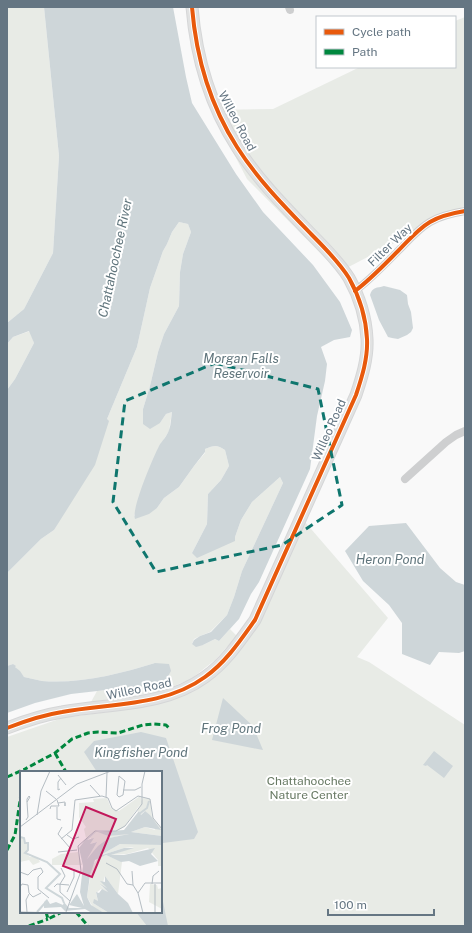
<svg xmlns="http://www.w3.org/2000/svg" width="472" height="933" font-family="'Public Sans',sans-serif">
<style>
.green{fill:#e8ebe6;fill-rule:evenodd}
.water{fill:#ced6d9}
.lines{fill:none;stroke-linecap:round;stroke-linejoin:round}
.secondary-casing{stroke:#d5d6d7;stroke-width:13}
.street{stroke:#cecfd0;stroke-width:8}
.secondary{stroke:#e1e2e2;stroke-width:11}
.quiet{stroke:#00873e;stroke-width:3;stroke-dasharray:6 3;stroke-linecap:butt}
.cycleway-casing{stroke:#fff;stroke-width:6}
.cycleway{stroke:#e8590c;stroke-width:4}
.marked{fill:none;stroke:#0f766e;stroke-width:3;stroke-dasharray:8 5;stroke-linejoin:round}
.labels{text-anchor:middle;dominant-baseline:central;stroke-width:4;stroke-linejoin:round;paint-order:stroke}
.street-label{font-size:12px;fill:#657683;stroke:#fff}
.park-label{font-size:12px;fill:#687a64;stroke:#fff}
.water-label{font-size:13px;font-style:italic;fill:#60757c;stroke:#fff}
.inset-river{fill:none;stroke:#ced6d9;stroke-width:2}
.inset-road{fill:none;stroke:#b5bdc3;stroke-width:1}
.view{fill:#c2185b;fill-opacity:0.15;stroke:#c2185b;stroke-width:2}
.inset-edge{fill:none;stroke:#657683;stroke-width:2}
</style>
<rect width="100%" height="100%" fill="#f9f9f9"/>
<!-- green -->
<path class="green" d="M7,7H44L59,156L53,253L24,309L7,323Z
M465,17V206L339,272L247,179L211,110L273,109L360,67H455V21Z
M179,222L188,224L191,232L183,254L180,272L179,306L164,334L158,352L150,386L143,409L160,423L166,414L172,412L169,431L159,447L134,516L157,508L164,498L179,487L194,466L205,453V449C215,445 217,445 225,450L229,466L221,480L208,494L207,524L192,553L235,537L241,520L252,502L280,477L283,483L242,571L234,597L227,615L210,632L200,636L194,639L192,644L203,645L215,639L219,641L230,629L237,636L215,660L191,679L162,691L91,702L97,691L115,689L155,663C120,674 79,684 42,681C36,680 30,678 24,677C20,672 16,669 13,664L7,666V573L41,539L54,530L107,419L137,347L150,288L163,251L167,244L172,232Z
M30,331L34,343L15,379L7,390V344L13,337Z
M299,515L388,618L357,657L369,662L465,725V926H7V737L62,718L138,708L163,702L186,694L216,676L235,654ZM21,772H161V912H21Z"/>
<!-- water -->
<path class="water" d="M44,7H173L186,77L192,103L236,174L263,212L313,265L340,302L352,330L350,337L334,340L321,347L327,364L325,381L317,416L310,469L259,582L251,594L239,619L219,641L215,639L203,645L196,647L192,644L194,640L200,636L211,632L227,615L234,597L242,571L283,483L280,477L252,502L241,520L235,537V541L197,558L192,553L207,524L208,494L221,480L229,466L225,450C217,445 215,445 205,449V452L194,466L179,487L164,498L157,508L149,514L135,519C131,509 153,458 159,446C162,441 167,436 169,430C171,425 171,418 172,412L166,414L160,423L150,429L143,424V409L150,386L158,352L164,334L179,306L180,272L183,254L191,232L188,224L179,222L172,232L167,244L163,251L150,288L137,347L107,419L109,421L95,465L54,530L41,539L7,573V390L15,379L34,343L29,331L13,337L7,344V323L24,309L53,253L59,156Z
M384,286L400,290L407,295L408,304L411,312L413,328L411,332L407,335L398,339L392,338L388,337L379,320L370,295C372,287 377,288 384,286Z
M406,523L440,568L456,582L465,585V651L459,653L439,652L430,665L402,654V623L389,605L363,581L345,551L369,526Z
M155,663L169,664L171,671L166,680L154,685L115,689L71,694L35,703L7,713V666L13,664L16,666L15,667L20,671L24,677C30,678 36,680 42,681C79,684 120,674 155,663Z
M223,698L253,726L263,750L212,740Z
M141,732L166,738L198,832L194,839L163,843L161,845V772H97L84,752L94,741Z
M434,751L453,766L444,778L427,765L426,766L423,765Z
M161,892L168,926H147L136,912H161Z"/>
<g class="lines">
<!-- secondary casing -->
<g class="secondary-casing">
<path id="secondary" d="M7,728C25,721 43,715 62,712C110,703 164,707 205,677C226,662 240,641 255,620L356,395C362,377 368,358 367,339C366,318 359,296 349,278C339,262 325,248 312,235C285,207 258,180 237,147C210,105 196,56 192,7"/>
</g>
<!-- street -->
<path class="street" d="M289,7L290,10
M355,291C371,279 384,265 398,251C408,241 418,229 430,222C440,216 453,213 465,211
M405,479L446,442L456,435L465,431"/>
<!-- secondary -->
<use href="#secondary" class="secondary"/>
<!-- quiet -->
<path class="quiet" d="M55,753L66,772
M24,772L25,769L55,753L72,739L88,733L98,732L118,733L143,725L153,724L166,725L170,729
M7,777L25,769
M7,850L15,835L21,794
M46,912L48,919L62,912
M76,912L88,926
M29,926L48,919"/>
<!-- cycleway casing -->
<g class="cycleway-casing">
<path id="cycleway" d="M355,291C371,279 384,265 398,251C408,241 418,229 430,222C440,216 453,213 465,211
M7,728C25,721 43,715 62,712C110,703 164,707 205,677C226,662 240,641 255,620L356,395C362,377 368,358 367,339C366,318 359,296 349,278C339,262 325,248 312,235C285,207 258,180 237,147C210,105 196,56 192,7"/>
</g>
<!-- cycleway -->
<use href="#cycleway" class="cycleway"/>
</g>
<!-- marked area -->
<path class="marked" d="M215,363L318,389L342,505L282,545L156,572L113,502L125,401Z"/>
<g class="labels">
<!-- street labels -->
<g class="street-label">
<text transform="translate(237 121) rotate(62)">Willeo Road</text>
<text transform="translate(390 245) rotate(-44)">Filter Way</text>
<text transform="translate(329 430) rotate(-66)">Willeo Road</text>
<text transform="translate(139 689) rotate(-12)">Willeo Road</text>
</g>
<!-- park labels -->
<g class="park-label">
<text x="309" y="781">Chattahoochee<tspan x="309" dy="14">Nature Center</tspan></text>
</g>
<!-- water labels -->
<g class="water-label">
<text transform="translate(115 258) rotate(-78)">Chattahoochee River</text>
<text x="241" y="358">Morgan Falls<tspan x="241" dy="15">Reservoir</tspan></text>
<text x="390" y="559">Heron Pond</text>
<text x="231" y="728">Frog Pond</text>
<text x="141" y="752">Kingfisher Pond</text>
</g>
</g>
<!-- overview -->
<g transform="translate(20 771)">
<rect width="142" height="142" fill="#f9f9f9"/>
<path d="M120,25L122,31L104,56L99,59H76L88,65L103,62L111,63L89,67L66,88L76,71L70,73L71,67L67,69L75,61L66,67L64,58L66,56L59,46V32L74,31L73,28L87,27L91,37L99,40ZM123,27L130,28L132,46L142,59V65L111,61L125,56L135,59L130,44L124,40L121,44L119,40L117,41ZM0,66L4,67L5,72H8V79L5,82L10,86H17L20,91L13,94L9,89L0,91ZM117,72L142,74V95H138V89L128,77L107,83L91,84L114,76L104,77L79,85L100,73ZM58,81L62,94H32V88L41,83ZM86,84L102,91L98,123L85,105L83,111L87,117L80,114L88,121L81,118L76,122L78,130L73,132L89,142L82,141L73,136L67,126L72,95L78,87ZM130,113L137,114L138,118L142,117V138L129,131Z" fill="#e8ebe6"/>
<path d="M119,40L121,44L125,40L130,44L141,59L125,56L111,61L142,65V74L100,73L79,85L104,77H114L91,84H104L135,77L131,83L138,90L120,95L109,90L101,91L86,84L75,89L70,104L67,126L71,134L84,142H72L65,138L45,140L41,136L24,137V131L27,128L30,133L36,131L43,134L44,131L49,137H62L49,134L57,123L64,135L60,121L63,95L59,77L65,69L75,61H76L67,69L74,67L70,73L77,71L67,88L78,75L89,67L109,63L88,65L78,61L104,59ZM85,105L98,123L108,132L113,142H89L73,132L74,128L78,130L76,121L79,122L82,118L88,121L80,113L87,117L80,110L85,111Z" fill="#ced6d9"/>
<path class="inset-river" d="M119,43L127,37L129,30M0,66L4,67L5,72H8V79L5,82L27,91L40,103L26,117L42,127L44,132M17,141L25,132"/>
<path class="inset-road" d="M38,4L46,14M99,5L105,10L103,24L99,26L97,24ZM70,14L80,25M40,18L38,19V11L41,7M103,19H115L121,16M26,20L36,28M9,25L10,26L7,31V28ZM86,26L87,2M38,32L45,31V35V32M37,36V48L41,49M30,38L31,35H39L37,29M17,44L21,20L30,0M6,49L8,46L7,31M0,56L57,13L91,0M42,56L38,63L50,77M47,64L53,68L59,66M41,68L52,59L55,29L82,25L88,27L92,37L96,40L118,25L130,28L133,47L142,58M38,81L57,79M86,92L97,98L107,113L113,114M41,97L45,105L40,113V121L50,130M112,100L113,114L118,122M0,101L8,104L13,99L21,97L23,101L18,106V118L29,127M132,113L133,105L139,100M0,116L2,113L8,114L9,122L13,126L21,122M34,116L37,113L49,114M47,121L54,106V98M0,141L41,142M7,141L6,129L9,123M46,141L61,100L58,75L75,60H96L105,55L122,33V13L125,0M123,142L118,122L125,112H142M135,142V113"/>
<path class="view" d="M66,36L96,48L72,106L43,95Z"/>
<rect width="142" height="142" class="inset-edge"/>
</g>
<!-- border -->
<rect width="472" height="933" fill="none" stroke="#657683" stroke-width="16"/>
<!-- legend -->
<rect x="316" y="16" width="140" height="52" fill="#ffffff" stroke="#c1c8cd"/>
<rect x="324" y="29" width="20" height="6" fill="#e8590c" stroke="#c1c8cd"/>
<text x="352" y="36" font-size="12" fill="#657683">Cycle path</text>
<rect x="324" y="49" width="20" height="6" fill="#00873e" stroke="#c1c8cd"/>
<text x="352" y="56" font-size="12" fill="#657683">Path</text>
<!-- scale -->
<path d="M328 909v6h106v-6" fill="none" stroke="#657683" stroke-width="2"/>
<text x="334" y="909" font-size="12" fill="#657683" stroke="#ffffff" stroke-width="3" paint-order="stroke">100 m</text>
</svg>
